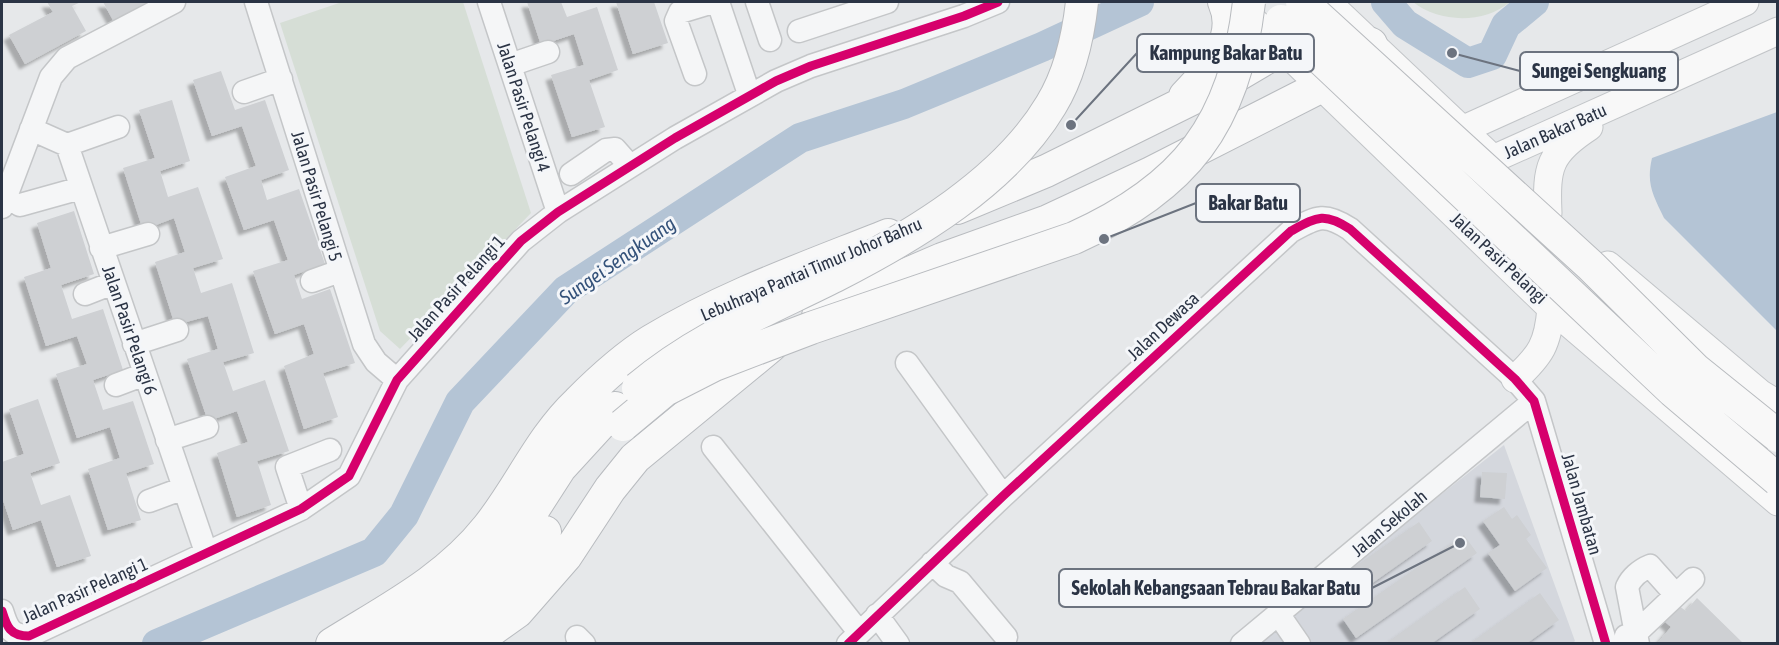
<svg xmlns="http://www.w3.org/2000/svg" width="1779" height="645" font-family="'Asap Condensed',sans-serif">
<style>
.built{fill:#d4d7dd}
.green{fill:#d6ded6}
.water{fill:#b4c4d5}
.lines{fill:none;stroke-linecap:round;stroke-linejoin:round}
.river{stroke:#b4c4d5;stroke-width:30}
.building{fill:#ced0d3;filter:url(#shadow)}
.minor-casing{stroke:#c4c6c8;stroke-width:25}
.major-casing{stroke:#c2c5c8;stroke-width:29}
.highway-casing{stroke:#b8bbbf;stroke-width:34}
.minor{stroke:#f5f6f7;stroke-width:22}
.major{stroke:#f8f8f8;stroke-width:27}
.highway{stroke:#f8f8f8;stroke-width:32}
.highway-bridge-casing{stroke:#b8bbbf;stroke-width:34;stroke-linecap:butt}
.highway-bridge{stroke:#f8f8f8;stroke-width:32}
.cycleway-casing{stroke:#f4f6f9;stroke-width:13}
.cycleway{stroke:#d6006c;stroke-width:9}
.labels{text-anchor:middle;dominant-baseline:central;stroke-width:6;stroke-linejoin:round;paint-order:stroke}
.street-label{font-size:18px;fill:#2b3445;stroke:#f4f6f9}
.water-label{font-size:20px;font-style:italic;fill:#34527a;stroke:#f4f6f9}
.leader{fill:none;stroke:#6c737f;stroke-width:2}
.callout-dot{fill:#6c737f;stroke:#f4f6f9;stroke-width:2}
.callout{fill:#f4f6f9;stroke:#6c737f;stroke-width:2}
.callout-label{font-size:20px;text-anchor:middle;font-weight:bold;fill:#2b3445}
</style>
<defs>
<filter id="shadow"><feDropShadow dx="-5.5" dy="5.5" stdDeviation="1.5" flood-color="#0004"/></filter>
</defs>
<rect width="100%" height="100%" fill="#e6e8ea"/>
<!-- built -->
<path class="built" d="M1504,445L1575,641L1572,644H1251Z"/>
<!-- green -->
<path class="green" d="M342,2H463L531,213L400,349L380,331L280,23Z
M1413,2H1510C1484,24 1439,23 1413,2Z"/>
<!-- water -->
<path class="water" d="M1777,112H1778L1777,331L1664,218C1653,195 1646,184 1652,158Z"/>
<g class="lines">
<!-- river -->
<path class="river" d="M1386,2L1405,24L1468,63L1492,55L1506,25L1534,2
M157,644L374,552L404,515L460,402L566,290L800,138L904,104L1042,47L1139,2"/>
</g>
<!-- building -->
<path class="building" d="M47,2H81L72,6L86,31L25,64L9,35L53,12Z
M103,2H148L113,20Z
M527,2H561L567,17L597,7L618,70L589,80L605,127L572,137L551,75L584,65L574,34L541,45Z
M616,2H654L668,43L633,54Z
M221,71L235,110L265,100L289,170L261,180L267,200L299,189L325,264L294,275L302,299L330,289L355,363L323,373L338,417L304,429L284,366L314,354L304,324L275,334L253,271L288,260L274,220L244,230L225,177L256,166L242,126L212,136L193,80Z
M172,100L190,161L160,171L168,197L198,187L223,259L193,268L201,293L232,283L254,353L223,362L233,391L265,380L289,451L257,461L271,505L237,517L217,453L248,442L237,411L208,421L187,359L218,349L208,316L175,325L155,262L185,252L174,218L143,230L123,168L155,158L139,110Z
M74,211L94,274L61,285L72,319L103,309L123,370L93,380L103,410L133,401L154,464L126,473L141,520L108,530L88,469L120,458L110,427L77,438L56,374L87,364L77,336L46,346L24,277L51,268L37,223Z
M38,399L60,463L30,473L41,505L70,495L91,556L57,567L41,520L13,530L2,497V462L24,454L9,409Z
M1482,472L1507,473L1505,499L1480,497Z
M1504,507L1512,519L1517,515L1531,535L1526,539L1547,568L1515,591L1488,553L1500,545L1483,521Z
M1419,522L1432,541L1354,596L1340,577Z
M1464,535L1477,553L1356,638L1343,619Z
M1465,587L1480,609L1431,644H1385Z
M1540,593L1559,620L1526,644H1469Z
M1697,598L1744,644H1657L1671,627L1661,618L1675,603L1686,611Z"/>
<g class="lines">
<!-- minor casing -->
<g class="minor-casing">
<path id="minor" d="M256,2L364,344L376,362L397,380
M489,2L558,212
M718,2L749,94
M757,2L770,40
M799,31L887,2
M510,65L548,52
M695,74L676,21L680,12L713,2
M244,92L281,79
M31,129L67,145L206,552
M67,145L118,127
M571,174L606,150L615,149L630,166
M20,205L81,188
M2,207L51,77L67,58L174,2
M101,248L148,234
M312,281L340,271
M85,294L113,283
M134,344L177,330
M907,363L1003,496
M116,385L145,374
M167,440L207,427
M713,447L859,632
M149,501L184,488
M301,509L287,467L330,450
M932,563L946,576L960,582L1006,637
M2,611C7,627 10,636 29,636L301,509L349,476L397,380L521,241L558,212L675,138L776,81L811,66L964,16L998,2
M877,615L898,644
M1279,615L1299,644
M1626,636L1637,632L1693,579
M577,637L584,644
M848,644L1003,496L1291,231C1317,217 1324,212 1350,229L1515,379L1534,401L1606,644
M1242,644L1534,401
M1638,644L1627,587C1631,578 1640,570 1650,566L1676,595"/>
</g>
<!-- major casing -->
<g class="major-casing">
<path id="major" d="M1327,2L1489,155
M1236,4L1551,308L1778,502
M1451,140L1464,129L1745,2
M1441,202L1493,159L1778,31
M1548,213C1546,167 1549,153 1589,127
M1608,265L1761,394L1778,404
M1515,379C1541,355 1548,344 1551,308"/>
</g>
<!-- highway casing -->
<g class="highway-casing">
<path id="highway" d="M1185,96C1209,71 1241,39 1224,2
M957,208L1046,171L1224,83L1280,50L1330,5
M818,316L856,296L942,259L1048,221L1151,173L1320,87L1371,44
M332,644C388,609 446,580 488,527C520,487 540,438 578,402C600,380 625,357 651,341C725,296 808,267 888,235
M380,644L458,596L489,568L515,538L560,468L615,408
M428,644C475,617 517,578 545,532
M472,644L517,612L566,556L610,489L635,458L771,346"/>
</g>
<!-- minor -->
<use href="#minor" class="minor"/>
<!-- major -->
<use href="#major" class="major"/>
<!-- highway -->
<use href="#highway" class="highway"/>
<!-- highway-bridge casing -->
<g class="highway-bridge-casing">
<path id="highway-bridge" d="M1302,2L1590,265L1696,370L1778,436
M1281,21L1673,391L1778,480
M638,388C697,338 767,310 835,276C913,236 1005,182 1051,105C1070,74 1078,38 1082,2
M623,425L665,390L714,365L811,328L1074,238C1185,188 1235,124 1249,2"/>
</g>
<!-- highway-bridge -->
<use href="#highway-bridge" class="highway-bridge"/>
<!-- cycleway casing -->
<g class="cycleway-casing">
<path id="cycleway" d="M2,611C7,627 10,636 29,636L301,509L349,476L397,380L521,241L558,212L675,138L776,81L811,66L964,16L998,2
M848,644L1003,496L1291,231C1317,217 1324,212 1350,229L1515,379L1534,401L1606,644"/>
</g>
<!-- cycleway -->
<use href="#cycleway" class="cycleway"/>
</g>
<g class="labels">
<!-- street labels -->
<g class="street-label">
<text transform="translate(524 107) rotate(72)">Jalan Pasir Pelangi 4</text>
<text transform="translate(1555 131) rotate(-24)">Jalan Bakar Batu</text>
<text transform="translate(317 196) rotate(73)">Jalan Pasir Pelangi 5</text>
<text transform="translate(1499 258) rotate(43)">Jalan Pasir Pelangi</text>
<text transform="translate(811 269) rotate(-23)">Lebuhraya Pantai Timur Johor Bahru</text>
<text transform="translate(456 288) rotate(-48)">Jalan Pasir Pelangi 1</text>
<text transform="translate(1163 326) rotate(-43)">Jalan Dewasa</text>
<text transform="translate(130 330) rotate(71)">Jalan Pasir Pelangi 6</text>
<text transform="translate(1582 504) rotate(74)">Jalan Jambatan</text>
<text transform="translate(1389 523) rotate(-40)">Jalan Sekolah</text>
<text transform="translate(85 590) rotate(-24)">Jalan Pasir Pelangi 1</text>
</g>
<!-- water labels -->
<g class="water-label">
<text transform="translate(617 260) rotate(-35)">Sungei Sengkuang</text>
</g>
</g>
<!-- callouts -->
<path class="leader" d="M1071 125L1137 53M1452 53L1520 71M1104 239L1196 203M1460 543L1372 588"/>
<g class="callout-dot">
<circle cx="1071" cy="125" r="6"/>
<circle cx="1452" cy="53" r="6"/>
<circle cx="1104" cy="239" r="6"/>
<circle cx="1460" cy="543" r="6"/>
</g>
<g class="callout">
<rect x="1137" y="34" width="177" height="38" rx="6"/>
<rect x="1520" y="52" width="158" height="38" rx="6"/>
<rect x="1196" y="184" width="104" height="38" rx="6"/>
<rect x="1059" y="569" width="313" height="38" rx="6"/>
</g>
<g class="callout-label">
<text x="1226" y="60">Kampung Bakar Batu</text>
<text x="1599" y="78">Sungei Sengkuang</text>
<text x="1248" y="210">Bakar Batu</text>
<text x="1216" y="595">Sekolah Kebangsaan Tebrau Bakar Batu</text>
</g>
<!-- border -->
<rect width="1779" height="645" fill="none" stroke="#2b3445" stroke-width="6"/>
</svg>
